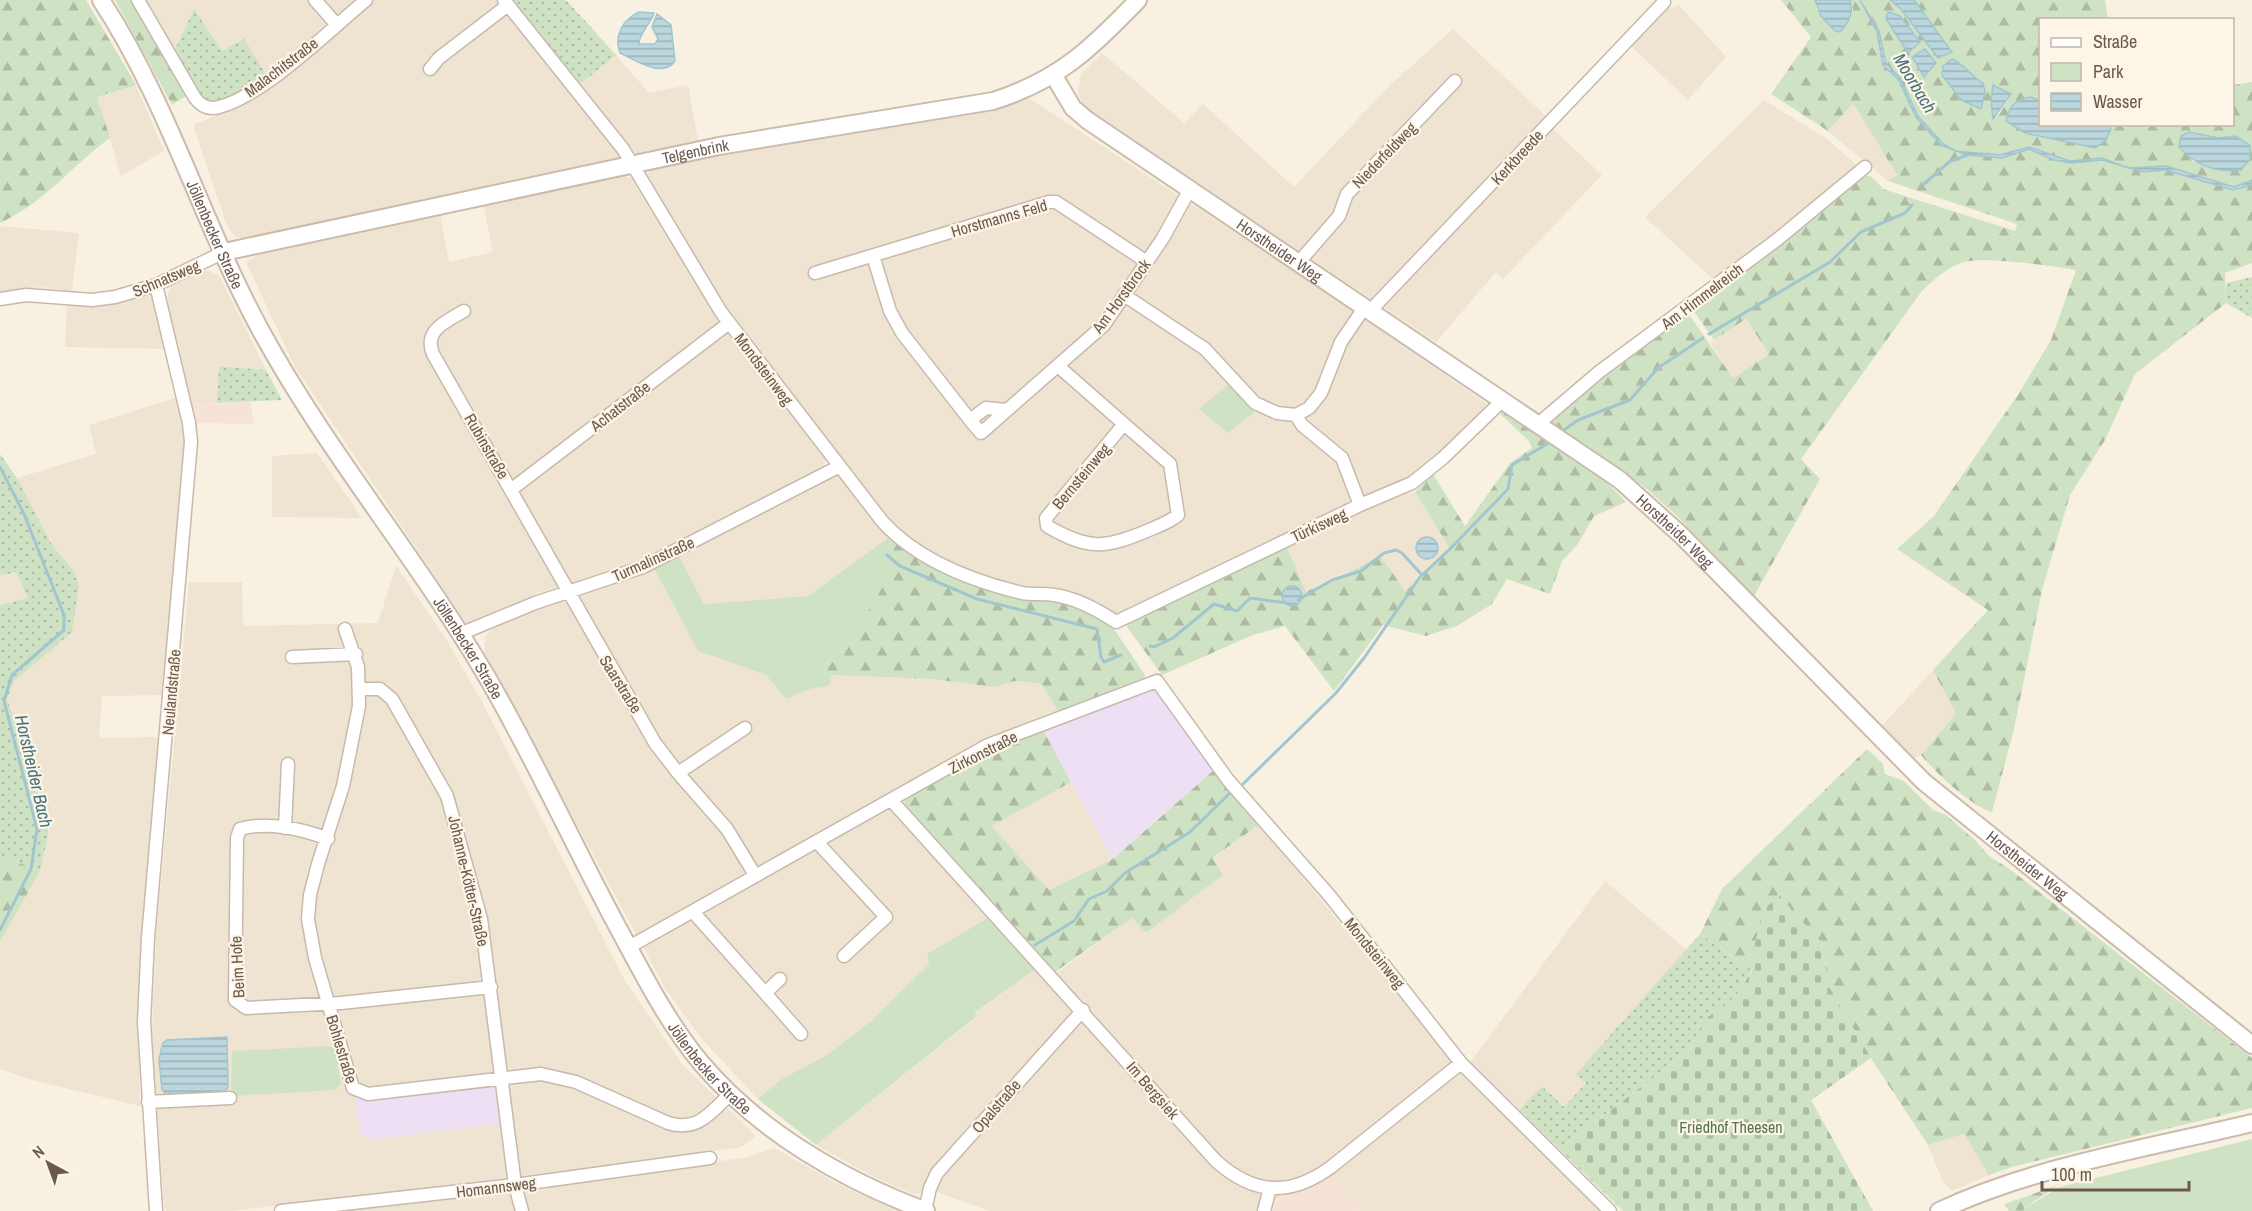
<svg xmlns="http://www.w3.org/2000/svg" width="2252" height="1211" font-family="'Archivo Narrow',sans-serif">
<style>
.residential{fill:#efe3d2}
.commercial{fill:#f7e2d8}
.education{fill:#ede0f4}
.grass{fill:url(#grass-dots)}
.forest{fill:url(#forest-firs);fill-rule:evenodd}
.cemetery{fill:url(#cemetery-stones)}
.green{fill:#cfe3c4}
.water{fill:url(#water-rules);stroke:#a2c6cf;stroke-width:1.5}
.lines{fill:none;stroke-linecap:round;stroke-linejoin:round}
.stream{stroke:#a2c6cf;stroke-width:3}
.street-casing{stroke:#c7b9ac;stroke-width:15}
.secondary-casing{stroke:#ccbbac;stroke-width:20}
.street{stroke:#fff;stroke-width:12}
.secondary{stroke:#fff;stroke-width:16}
.labels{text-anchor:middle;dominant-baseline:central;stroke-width:4.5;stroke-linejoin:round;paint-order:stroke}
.street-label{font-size:16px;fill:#6c594d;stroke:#fcf5e8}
.park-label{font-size:16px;fill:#54764a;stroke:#fcf5e8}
.water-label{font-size:18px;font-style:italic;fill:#4a727d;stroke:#fcf5e8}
</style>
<defs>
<pattern id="grass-dots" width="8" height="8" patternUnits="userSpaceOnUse" patternTransform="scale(1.5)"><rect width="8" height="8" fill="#cfe3c4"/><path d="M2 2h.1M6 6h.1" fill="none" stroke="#acbba1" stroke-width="1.8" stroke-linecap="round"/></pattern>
<pattern id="forest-firs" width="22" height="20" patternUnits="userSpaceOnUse" patternTransform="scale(1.5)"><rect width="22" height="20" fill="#cfe3c4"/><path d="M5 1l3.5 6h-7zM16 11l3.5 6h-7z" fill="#acbba1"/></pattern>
<pattern id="cemetery-stones" width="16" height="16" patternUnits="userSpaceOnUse" patternTransform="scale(1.5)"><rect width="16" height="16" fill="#cfe3c4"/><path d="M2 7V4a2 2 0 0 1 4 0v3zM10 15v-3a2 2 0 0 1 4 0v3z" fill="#acbba1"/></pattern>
<pattern id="water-rules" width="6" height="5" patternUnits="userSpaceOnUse" patternTransform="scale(1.5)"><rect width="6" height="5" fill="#bad7de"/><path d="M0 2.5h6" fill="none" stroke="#9bb1b6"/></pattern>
</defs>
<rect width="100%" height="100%" fill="#f8f1e2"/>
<!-- residential -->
<path class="residential" d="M146,0H498L619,154L618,158L247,239L235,237L226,223L193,125L242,104L267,76L243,39L222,52L194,9L174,50Z
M1679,5L1726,57L1688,100L1630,45L1666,9Z
M1453,29L1546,116L1551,127L1602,175L1503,279L1496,272L1436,342L1109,124L1083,105L1078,92L1081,74L1102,53L1184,123L1203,104L1294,187L1389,86Z
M616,55L649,93L688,85L698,140L637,155L579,85Z
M136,85L164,151L121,176L97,97Z
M1029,98L1300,275L1487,404L1462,433L1409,482L1349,503L1115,619L947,564L897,530L727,311L645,176L654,168L732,150L975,114Z
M1764,100L1827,139L1856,164L1854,171L1716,282L1645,217Z
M1853,103L1897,175L1888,181L1828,131Z
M620,175L631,178L716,315L826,459L823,469L643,562L538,593L467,624L295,367L246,262L262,252L440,214L449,262L493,252L483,204Z
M0,226L79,233L72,291L40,287L0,292Z
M206,270L219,275L266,370L219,366L217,403L191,405L167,318L168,294L172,285Z
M146,294L154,299L167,349L65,347L67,302L96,305L119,302Z
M1746,319L1769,354L1733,378L1710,343Z
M178,397L186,442L165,695L102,696L99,738L160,737L141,937L138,1020L140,1106L32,1080L0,1069V942L40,871L48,836L44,804L30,774L7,699L13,681L72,632L61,556L52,545L17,478L96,454L89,425Z
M317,453L362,518L272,517V456Z
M831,475L840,476L889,537L808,596L704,604L679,556Z
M1415,492L1449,547L1405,592L1380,555L1360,568L1331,578L1306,592L1286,545L1364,508Z
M396,566L446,639L480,698L625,981L682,1064L756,1136L745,1145L737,1148L487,1181L230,1211H166L164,1206L152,1032L156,937L189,582H242L243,626L378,623Z
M654,568L698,651L766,675L786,699L810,689L829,686L832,675L932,679L995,687L1015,681L1042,684L1059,713L884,798L989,917L927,954L929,964L871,1021L827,1055L780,1080L758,1099L701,1038L665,988L484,652L486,635L493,629L541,606Z
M16,572L29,598L0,605V576Z
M1933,670L1956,714L1921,755L1913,759L1881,727Z
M1152,691L1113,859L1049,890L992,826L1071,782Z
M1260,824L1453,1064L1600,1211H1360L1330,1175L1310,1188L1282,1195L1276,1200L1271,1211H989L935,1191L913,1194L876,1178L816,1145L976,1018L975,1014L1035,969L1047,980L1133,917L1146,933L1223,875L1212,859Z
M1605,881L1687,950L1577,1073L1586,1083L1564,1107L1542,1086L1519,1110L1470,1062Z
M1964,1134L1989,1175L1952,1191L1943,1182L1928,1145Z
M774,1148L836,1183L896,1211H323L531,1189L748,1157Z"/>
<!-- commercial -->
<path class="commercial" d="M251,402L254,424L195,423L191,405Z
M1330,1175L1360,1211H1271L1278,1197L1310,1188Z"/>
<!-- education -->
<path class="education" d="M1151,691L1157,692L1214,770L1113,859L1043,730Z
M492,1085L499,1091L503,1124L374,1139L360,1134L355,1096L366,1099Z"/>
<!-- grass -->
<path class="grass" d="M510,0H566L616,55L579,85Z
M194,9L222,51L244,39L267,76L224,101H207L201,95L174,51Z
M2252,277V318L2226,303V283Z
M219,366L266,370L282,400L217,403Z
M0,454L17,478L52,545L73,570L79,585L72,632L14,681L7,699L48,822V836L40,871L0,855V605L28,598L16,572L0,576Z
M1700,934L1752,970L1735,997L1709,1017L1690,1050L1559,1149L1519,1110L1542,1086L1564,1107L1586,1083L1576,1074Z"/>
<!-- forest -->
<path class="forest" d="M0,0H86L136,85L97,97L110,138C70,167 47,201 0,223Z
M115,0H133L186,96L172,105Z
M1781,0H1815L1817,10L1847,25L1853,9L1850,0H1860L1877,32L1883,65L1898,79L1916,117L1941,145L1967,155L2002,158L2029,149L2054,160L2071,163L2103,160L2143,172L2165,170L2233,190L2252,185V263L2225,273L2226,303L2135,374L2105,440L2070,495L2042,590L2014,729L1992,812C1972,807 1935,772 1921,755L1956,714L1933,670L1988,610L1897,549L1934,516L2019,393L2051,340L2076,270C2053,266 1985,256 1964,262C1947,267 1934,280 1922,291L1801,459L1820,479L1754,596L1675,514L1642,485L1554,428L1551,423L1552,414L1688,313L1733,378L1769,354L1746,319L1714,340L1693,310L1727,287L1865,176H1871L1883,189L2015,231L2017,224L1888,181L1897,175L1853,103L1828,131L1771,94L1811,37Z
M1861,0H1890L1901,9L1939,58L1952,52L1914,0H2105L2108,19L2040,20V101L2031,97L2020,99L2025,133L2095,148L2111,130L2108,125L2232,124L2233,85L2252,82V180L2234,187L2166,166L2128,168L2102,158L2070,161L2029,147L2000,155L1955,151L1942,143L1918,116L1900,78L1886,63L1879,31ZM1900,16L1920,42L1909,53L1891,27ZM1959,61L1974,79L1983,83L1981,109ZM1994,85L2011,95L1999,114L1993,118L1991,100ZM2196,136L2218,138L2237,136L2207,166L2192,161Z
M1506,409L1588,463L1626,502L1594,516L1578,544L1562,561L1550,594L1507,579L1492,604L1457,626L1426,636L1383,625L1334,691L1285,626L1253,635L1162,675L1127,627L1129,621L1286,545L1306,592C1331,578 1357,571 1380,555L1405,591L1449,547L1415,492L1433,474L1465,526L1510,463L1532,448L1529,441L1500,414Z
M892,540L945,571L1055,598L1101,616L1112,626L1145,675L1144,678L1059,713L1042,684L1015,681L995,687L932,679L832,675L821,671L869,609L886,577L885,556Z
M1043,730L1071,782L992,826L1049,890L1113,859L1214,770L1260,824L1212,858L1223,875L1146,933L1132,918L1055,972L904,806L905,799L997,747Z
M1867,749L1883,764L1885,774L1904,781L1933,810L1946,815L1976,841L1989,856L2011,870L2252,1058V1108L2012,1167L1989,1175L1964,1134L1928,1145L1853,1031L1828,985L1821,942L1752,957V970L1700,934L1722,889Z
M0,855L40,871L0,942Z
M2059,1185L2024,1208L2025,1211H2009L2004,1204Z"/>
<!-- cemetery -->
<path class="cemetery" d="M1778,894L1821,942L1828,985L1871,1058L1811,1100L1873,1211H1623L1559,1149L1690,1050L1708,1017L1735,997L1752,971V957L1762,913Z"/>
<!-- green -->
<path class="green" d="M1230,383L1253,408V413L1228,433L1199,409Z
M889,537L892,540C883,559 889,561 886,577C880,603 838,648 821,671L832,675L829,686L810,689L786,699L766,675L698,651L654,568L679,556L704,604L808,596Z
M989,917L1035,969L975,1013L976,1017L816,1145L758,1099L780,1080L827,1055L871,1021L929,964L927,954Z
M331,1046L335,1049L341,1084L335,1090L231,1096L232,1051Z
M2252,1139V1211H2025L2023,1209L2060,1187Z"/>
<!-- water -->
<path class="water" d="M1815,0H1850C1854,13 1849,23 1840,32L1835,31L1821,16Z
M1860,0L1879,31L1886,63L1900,78L1918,116L1942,143L1955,151L2000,155L2029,147L2070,161L2102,158L2128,168L2166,166L2234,187L2252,180V185L2233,190L2165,170L2143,172L2103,160L2071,163L2054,160L2029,149L2002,158L1967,155L1941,145L1916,117L1898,79L1883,65L1877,32Z
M1890,0H1914L1952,52L1938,58L1901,9Z
M639,12L654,13C650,25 639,33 639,44H655L658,39L652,27L657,14L671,25L675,61C663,79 635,60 620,53C613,35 624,19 639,12Z
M1888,12L1900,16L1920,42L1908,53L1886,19Z
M1925,49L1936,63L1924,77L1912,57Z
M1952,59C1964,63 1971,77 1983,83L1985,92L1981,109L1961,100L1942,75L1943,66Z
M1993,85L2011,94L1993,119L1991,101Z
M2031,97L2040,101V124L2108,125L2111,129L2106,140L2095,148L2025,133L2006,121C2009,105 2016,99 2031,97Z
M2189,132L2218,138L2236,136L2250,146V159L2241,170C2217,173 2196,166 2179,147L2181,136Z
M1416 548a11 11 0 1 1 22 0a11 11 0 1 1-22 0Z
M1282 596a10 10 0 1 1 20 0a10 10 0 1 1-20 0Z
M227,1037L228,1087L224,1092L166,1094L162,1090L159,1059L163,1043L167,1040Z"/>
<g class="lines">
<!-- stream -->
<path class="stream" d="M1924,184L1949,162L1967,155
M1709,334L1830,262L1861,232L1905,213L1912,205
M1560,433L1578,420L1630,400L1658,368L1703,338
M0,467L24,514L64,615V630L12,675L4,701L37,829L31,869L0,930
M887,555L900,566L977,599L1097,629L1101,657L1104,662L1121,655
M1298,600L1332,580L1361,571L1384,553L1396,550L1402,553L1422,575
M1150,646L1154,647L1173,638L1214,604L1237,611L1250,598L1287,603
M1243,784L1336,693L1364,658L1420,577L1450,549L1508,489L1512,465L1552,441
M1035,945L1074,921L1089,899L1107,891L1125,873L1190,832L1230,793"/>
<!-- street casing -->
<g class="street-casing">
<path id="street" d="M138,0L195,98C201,106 209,110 219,107C263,96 330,30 366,0
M315,0L337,25
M504,0L623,149L721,312L882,521C917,560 972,581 1022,593C1033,595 1043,593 1054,595C1076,598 1098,610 1116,622L1360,505L1412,483L1443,458L1502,401
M430,69L439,58L508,5
M873,256L890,311L902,333L970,420
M1299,262L1339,216L1347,194L1455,81
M815,273L1049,202H1056L1147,262
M1124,295L1205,349L1255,403L1277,413L1296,415L1309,408L1321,393L1341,342L1364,308
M0,299L26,295L92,300L115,297L156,285L224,252
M464,311C447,321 423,330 433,354L655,743L678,773L727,829L755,875
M1369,312L1664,2
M1058,366L1124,424
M1006,410L986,408L970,420L981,433L1104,325L1163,238L1190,189
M1296,415L1302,425L1342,458L1360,505
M1124,424L1170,464L1178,515C1170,522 1158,526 1149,530C1105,549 1088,550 1047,526L1046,518Z
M1538,424L1599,372L1778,239L1865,167
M512,489L729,323
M345,629L358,667L359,706L343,786L318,864L310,895L308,919L315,958L353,1088L368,1094L541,1074L576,1082L668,1123C697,1132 711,1113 730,1094
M460,634L535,603L643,567L838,467
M292,657L356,654
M360,689H380L392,699L447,796L481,919L515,1185L522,1211
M678,773L745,728
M892,801L1216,1161C1254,1195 1290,1197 1331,1167L1461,1063
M285,828L288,764
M328,839C303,829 266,821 240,829L237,838L235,1000L246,1008L341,1003L491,987
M817,842L886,917L844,956
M694,913L765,993
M629,947L988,745L1157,681L1228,780L1329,895L1461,1063L1610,1211
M780,979L765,993L801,1034
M148,1102L230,1098
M156,1211L144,1022L148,938L191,442L189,423L156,285
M281,1211L515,1185L710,1158
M925,1211L930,1188L937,1173L1083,1010
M1264,1211L1270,1188"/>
</g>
<!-- secondary casing -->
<g class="secondary-casing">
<g id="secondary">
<path id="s1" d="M101,0C169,104 202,223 261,331C327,452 417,558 487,677C536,761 576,851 623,937C646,980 670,1026 702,1064C760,1132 843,1180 926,1211"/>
<path id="s2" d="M1054,76L1073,108L1087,120L1620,480L1681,535L1924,782L2252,1045"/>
<path id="s3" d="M224,252L719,146L993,101C1059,80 1091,49 1138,0"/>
<path d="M1939,1211C2035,1166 2149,1148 2252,1123"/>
</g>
</g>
<!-- street -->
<use href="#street" class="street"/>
<!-- secondary -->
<use href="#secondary" class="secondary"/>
</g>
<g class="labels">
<!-- street labels -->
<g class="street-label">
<text transform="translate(281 67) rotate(-37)">Malachitstraße</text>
<text stroke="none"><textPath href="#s3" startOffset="482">Telgenbrink</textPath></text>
<text transform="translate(1384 155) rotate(-46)">Niederfeldweg</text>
<text transform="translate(1517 157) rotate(-47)">Kerkbreede</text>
<text transform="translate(999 218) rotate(-16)">Horstmanns Feld</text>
<text stroke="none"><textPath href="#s1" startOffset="261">Jöllenbecker Straße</textPath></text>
<text stroke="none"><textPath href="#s2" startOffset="288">Horstheider Weg</textPath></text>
<text transform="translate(166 278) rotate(-23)">Schnatsweg</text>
<text transform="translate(1121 296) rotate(-54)">Am Horstbrock</text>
<text transform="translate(1702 296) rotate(-37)">Am Himmelreich</text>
<text transform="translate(764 369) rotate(53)">Mondsteinweg</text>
<text transform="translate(620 406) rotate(-38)">Achatstraße</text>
<text transform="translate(487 446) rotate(60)">Rubinstraße</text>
<text transform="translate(1081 476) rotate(-50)">Bernsteinweg</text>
<text transform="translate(1319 525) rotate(-25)">Türkisweg</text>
<text stroke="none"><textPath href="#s2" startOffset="774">Horstheider Weg</textPath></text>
<text transform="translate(653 559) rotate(-24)">Turmalinstraße</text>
<text stroke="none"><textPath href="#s1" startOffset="747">Jöllenbecker Straße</textPath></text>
<text transform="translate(621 684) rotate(58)">Saarstraße</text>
<text transform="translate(171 692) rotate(-85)">Neulandstraße</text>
<text transform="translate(983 752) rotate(-27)">Zirkonstraße</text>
<text stroke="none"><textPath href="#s2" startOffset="1260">Horstheider Weg</textPath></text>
<text transform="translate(469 881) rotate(77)">Johanne-Kötter-Straße</text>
<text transform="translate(1375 953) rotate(51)">Mondsteinweg</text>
<text transform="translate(237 967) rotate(-93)">Beim Hofe</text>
<text transform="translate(342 1049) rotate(73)">Bohlestraße</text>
<text stroke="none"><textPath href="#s1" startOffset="1233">Jöllenbecker Straße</textPath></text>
<text transform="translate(1153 1090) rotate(49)">Im Bergsiek</text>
<text transform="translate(996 1106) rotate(-49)">Opalstraße</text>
<text transform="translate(496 1187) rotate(-7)">Homannsweg</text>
</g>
<!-- park labels -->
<g class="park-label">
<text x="1731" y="1127">Friedhof Theesen</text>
</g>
<!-- water labels -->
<g class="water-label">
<text transform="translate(1915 83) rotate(59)">Moorbach</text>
<text transform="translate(34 771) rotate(77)">Horstheider Bach</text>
</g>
</g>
<!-- legend -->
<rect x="2039" y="18" width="195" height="108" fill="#fcf5e8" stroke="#c2b7aa" stroke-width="1.5"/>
<rect x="2051" y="38" width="30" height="9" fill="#ffffff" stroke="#c2b7aa" stroke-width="1.5"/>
<text x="2093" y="48" font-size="18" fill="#6c594d">Straße</text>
<rect x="2051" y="63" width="30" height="18" fill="#cfe3c4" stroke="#c2b7aa" stroke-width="1.5"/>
<text x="2093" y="78" font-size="18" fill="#6c594d">Park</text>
<rect x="2051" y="93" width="30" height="18" fill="url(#water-rules)" stroke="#c2b7aa" stroke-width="1.5"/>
<text x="2093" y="108" font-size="18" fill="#6c594d">Wasser</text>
<!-- north arrow -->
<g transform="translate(48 1163) rotate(319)" stroke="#fcf5e8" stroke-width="4.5" paint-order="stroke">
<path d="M0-4.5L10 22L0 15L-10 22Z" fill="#6c594d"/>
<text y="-9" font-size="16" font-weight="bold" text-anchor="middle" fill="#6c594d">N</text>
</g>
<!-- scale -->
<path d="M2042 1181v9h147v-9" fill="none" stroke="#6c594d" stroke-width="3"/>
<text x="2051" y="1181" font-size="18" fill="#6c594d" stroke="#fcf5e8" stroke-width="4.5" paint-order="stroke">100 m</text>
</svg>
